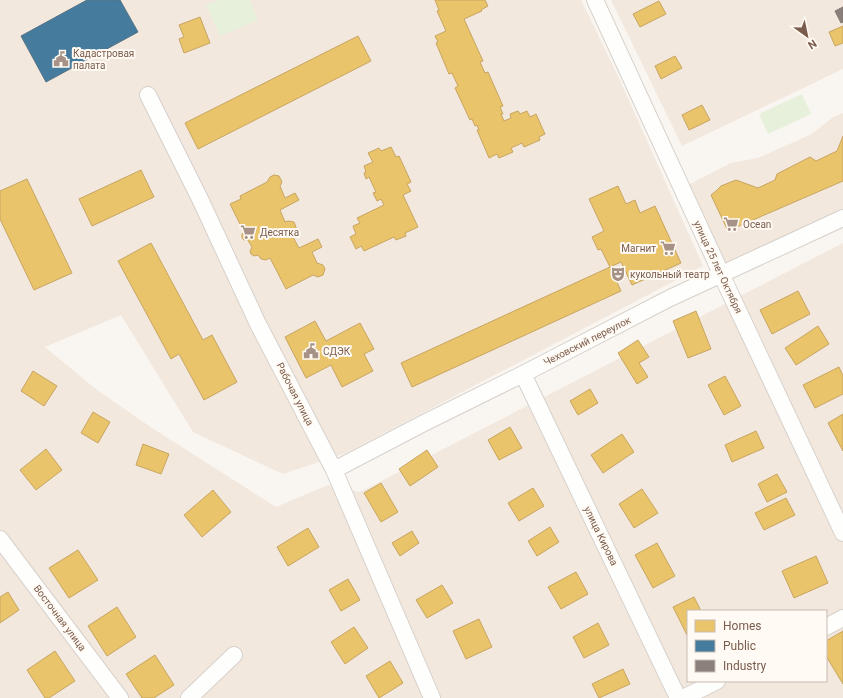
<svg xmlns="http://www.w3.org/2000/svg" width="843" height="698" font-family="Roboto,sans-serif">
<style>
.residential{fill:#f2e8de;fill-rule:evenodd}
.green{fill:#e7f0db}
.homes{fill:#e9c46a;stroke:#c8a561}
.public{fill:#457b9d;stroke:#557285}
.industry{fill:#8a817c;stroke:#85766e}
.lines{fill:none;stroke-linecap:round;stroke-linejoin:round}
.minor-casing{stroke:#d7d1cb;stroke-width:18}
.minor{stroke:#fefefd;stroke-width:16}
.labels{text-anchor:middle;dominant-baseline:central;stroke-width:4;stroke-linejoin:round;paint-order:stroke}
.poi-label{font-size:10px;fill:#7a5c4d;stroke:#fffaf3;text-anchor:start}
.street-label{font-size:10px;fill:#7a5c4d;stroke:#fffaf3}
</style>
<rect width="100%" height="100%" fill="#f9f5f0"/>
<!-- residential -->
<path class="residential" d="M0,0H581L618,76L703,266L346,453L283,474L193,432L121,315L45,347L97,390L152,428L276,507L328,485L360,492L843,243V698H0ZM688,611H826V681H688Z
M611,0H843V69L682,146Z
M843,113V218L721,274L682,188L731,163L758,158L812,134L833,117Z"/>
<!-- green -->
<path class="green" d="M219,0H250L258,20L220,36L206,5Z
M802,94L811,114L768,134L759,114Z"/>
<!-- homes -->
<path class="homes" d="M435,0H485L488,6L481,10L482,11L464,19L483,61L480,62L485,73L488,72L503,106L500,107L503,114H501L504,121L511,118L510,114L518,111L520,114L527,111L530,117L536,114L545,134L539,137L540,140L524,147L522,143L511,148L513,152L499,158L497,154L489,158L477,130H479L477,125L475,126L472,119L470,120L455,88L458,86L452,73L449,74L436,43L438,42L435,36L446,31L437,11L439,10Z
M659,1L666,14L640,27L633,14Z
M200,17L210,43L184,53L179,39L184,37L179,25Z
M843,26V43L835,46L829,32Z
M358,36L371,61L198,149L185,123Z
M675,56L682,68L661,79L655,66Z
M702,105L710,120L689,130L682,115Z
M843,136V181L732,229H727L711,195L716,191L721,186L736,180L758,188L775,180L777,174L810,157L816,161L837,151Z
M391,147L396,157L399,156L411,182L407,184L411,191L403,195L418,227L405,233L406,236L396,240L394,237L364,251L361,246L356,249L350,237L356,234L353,226L360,223L357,218L384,205L381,199L377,201L373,193L376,192L369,177L366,179L364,173L366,172L364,166L373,162L368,153L379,148L381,151Z
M141,170L154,197L92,226L79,199Z
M274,175L279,176L282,182L280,186L285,198L295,193L299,200L280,210L285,222L288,221L294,222L297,230L295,235L293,237L299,248L318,239L322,247L312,252L317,263L323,265L325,269L323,275L318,277L313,275L286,289L270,258L266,260L261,259L258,255L254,256L251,254L250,251L252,247L247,239L244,240L242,238V234L244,232L230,204L241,199L240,196L267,182L270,177Z
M27,179L72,273L34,290L0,219V191Z
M618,186L626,204L635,200L640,213L655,206L681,263L632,285L621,262L610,267L601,249L598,250L592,237L604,231L589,199Z
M151,243L203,340L212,335L237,382L204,400L179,354L171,359L118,261Z
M610,267L621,291L412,387L401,363Z
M798,291L810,314L772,334L760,310Z
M696,311L711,349L688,358L673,321Z
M315,321L326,341L360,323L374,349L364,354L373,371L342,387L331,365L306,378L285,337Z
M818,326L829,344L796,365L785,348Z
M638,340L649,357L639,363L648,377L637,384L618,353Z
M839,367L843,376V394L815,408L803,385Z
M33,371L57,386L44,406L21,391Z
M725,376L741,406L724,415L708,385Z
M590,389L598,403L578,415L570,401Z
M93,412L110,422L98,443L81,433Z
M843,414V451L828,423Z
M510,427L522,448L499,460L488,440Z
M756,431L764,448L732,462L725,445Z
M622,434L634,452L603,473L591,455Z
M143,444L169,454L161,474L136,465Z
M46,449L62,470L36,490L20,470Z
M427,450L438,467L410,486L399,469Z
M777,474L787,492L767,502L758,484Z
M381,483L398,512L381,522L364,493Z
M533,488L544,506L519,521L508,503Z
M642,489L658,513L634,528L619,504Z
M213,490L231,512L202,537L184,515Z
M786,498L795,515L764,530L755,513Z
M550,527L559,542L537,556L528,541Z
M308,528L319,547L288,566L277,547Z
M412,531L419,543L400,556L392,543Z
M657,543L675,576L653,588L635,555Z
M78,550L98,580L69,598L49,568Z
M816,556L828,583L794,598L782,571Z
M576,572L588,594L561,609L548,587Z
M348,579L360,600L341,611L329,590Z
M442,585L453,603L427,618L416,600Z
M8,592L19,610L0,623V597Z
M694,597L701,611H688V637L673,607Z
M117,607L136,637L107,656L88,626Z
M479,619L492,647L466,659L453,631Z
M598,623L609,645L584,658L573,637Z
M354,627L368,648L345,664L331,642Z
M843,631V684L826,656V641Z
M55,651L75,681L49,698H45L27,670Z
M155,655L174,685L154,698H142L126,674Z
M390,661L403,683L379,698L366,676Z
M623,669L630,684L599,698L592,684Z"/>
<!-- public -->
<path class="public" d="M87,0H120L138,32L46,82L21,36Z"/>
<!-- industry -->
<path class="industry" d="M843,7V22L841,23L835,11Z"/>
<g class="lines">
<!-- minor casing -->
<g class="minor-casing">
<path id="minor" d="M595,0L715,260L721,274L843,533
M148,95L200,199L258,324L334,470L432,698
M523,374L678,698
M334,470L424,423L523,374L670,298L843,218
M0,539L120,698
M826,627L843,618
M189,698L234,655
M683,698L717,681"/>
</g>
<!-- minor -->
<use href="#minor" class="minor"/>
</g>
<!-- icons -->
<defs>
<g id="civic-bare" transform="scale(1.2)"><path d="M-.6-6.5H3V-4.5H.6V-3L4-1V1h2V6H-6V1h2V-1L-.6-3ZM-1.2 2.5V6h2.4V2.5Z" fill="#a69286" stroke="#fffaf3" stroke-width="2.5" paint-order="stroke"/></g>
<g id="supermarket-bare" transform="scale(1.2)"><path d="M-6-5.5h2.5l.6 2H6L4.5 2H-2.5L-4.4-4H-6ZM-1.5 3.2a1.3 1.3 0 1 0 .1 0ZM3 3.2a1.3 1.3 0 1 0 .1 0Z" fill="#a69286" stroke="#fffaf3" stroke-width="2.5" paint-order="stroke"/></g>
<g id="theatre-bare" transform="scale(1.2)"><path d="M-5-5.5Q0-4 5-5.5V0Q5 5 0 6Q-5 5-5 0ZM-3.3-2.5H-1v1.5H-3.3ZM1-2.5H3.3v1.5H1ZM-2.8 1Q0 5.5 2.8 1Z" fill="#a69286" stroke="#fffaf3" stroke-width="2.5" paint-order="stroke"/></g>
</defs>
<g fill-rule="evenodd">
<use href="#civic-bare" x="61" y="59"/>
<use href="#supermarket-bare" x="731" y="224"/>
<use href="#supermarket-bare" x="248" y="232"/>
<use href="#supermarket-bare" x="668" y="248"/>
<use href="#theatre-bare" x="618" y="274"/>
<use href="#civic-bare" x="311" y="351"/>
</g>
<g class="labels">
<!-- poi labels -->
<g class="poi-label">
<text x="73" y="53">Кадастровая<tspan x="73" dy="12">палата</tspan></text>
<text x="743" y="224">Ocean</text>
<text x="260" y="232">Десятка</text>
<text x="656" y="248" text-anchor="end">Магнит</text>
<text x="630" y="274">кукольный театр</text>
<text x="323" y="351">СДЭК</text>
</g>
<!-- street labels -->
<g class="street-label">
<text transform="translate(718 267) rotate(65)">улица 25 лет Октября</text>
<text transform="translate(587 341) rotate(-27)">Чеховский переулок</text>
<text transform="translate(295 394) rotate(63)">Рабочая улица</text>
<text transform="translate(601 536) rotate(64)">улица Кирова</text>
<text transform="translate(60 618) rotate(53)">Восточная улица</text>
</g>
</g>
<!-- legend -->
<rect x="687" y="610" width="140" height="72" fill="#fffaf3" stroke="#cabbb1"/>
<rect x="695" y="620" width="20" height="12" fill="#e9c46a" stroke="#cabbb1"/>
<text x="723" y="630" font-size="12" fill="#7a5c4d">Homes</text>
<rect x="695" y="640" width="20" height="12" fill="#457b9d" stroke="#cabbb1"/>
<text x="723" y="650" font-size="12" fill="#7a5c4d">Public</text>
<rect x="695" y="660" width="20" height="12" fill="#8a817c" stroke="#cabbb1"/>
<text x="723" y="670" font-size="12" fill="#7a5c4d">Industry</text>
<!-- north arrow -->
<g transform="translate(807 36) rotate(147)" stroke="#fffaf3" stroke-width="3" paint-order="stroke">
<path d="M0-3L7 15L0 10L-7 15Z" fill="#7a5c4d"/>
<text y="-6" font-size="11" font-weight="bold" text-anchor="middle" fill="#7a5c4d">N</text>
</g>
</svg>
